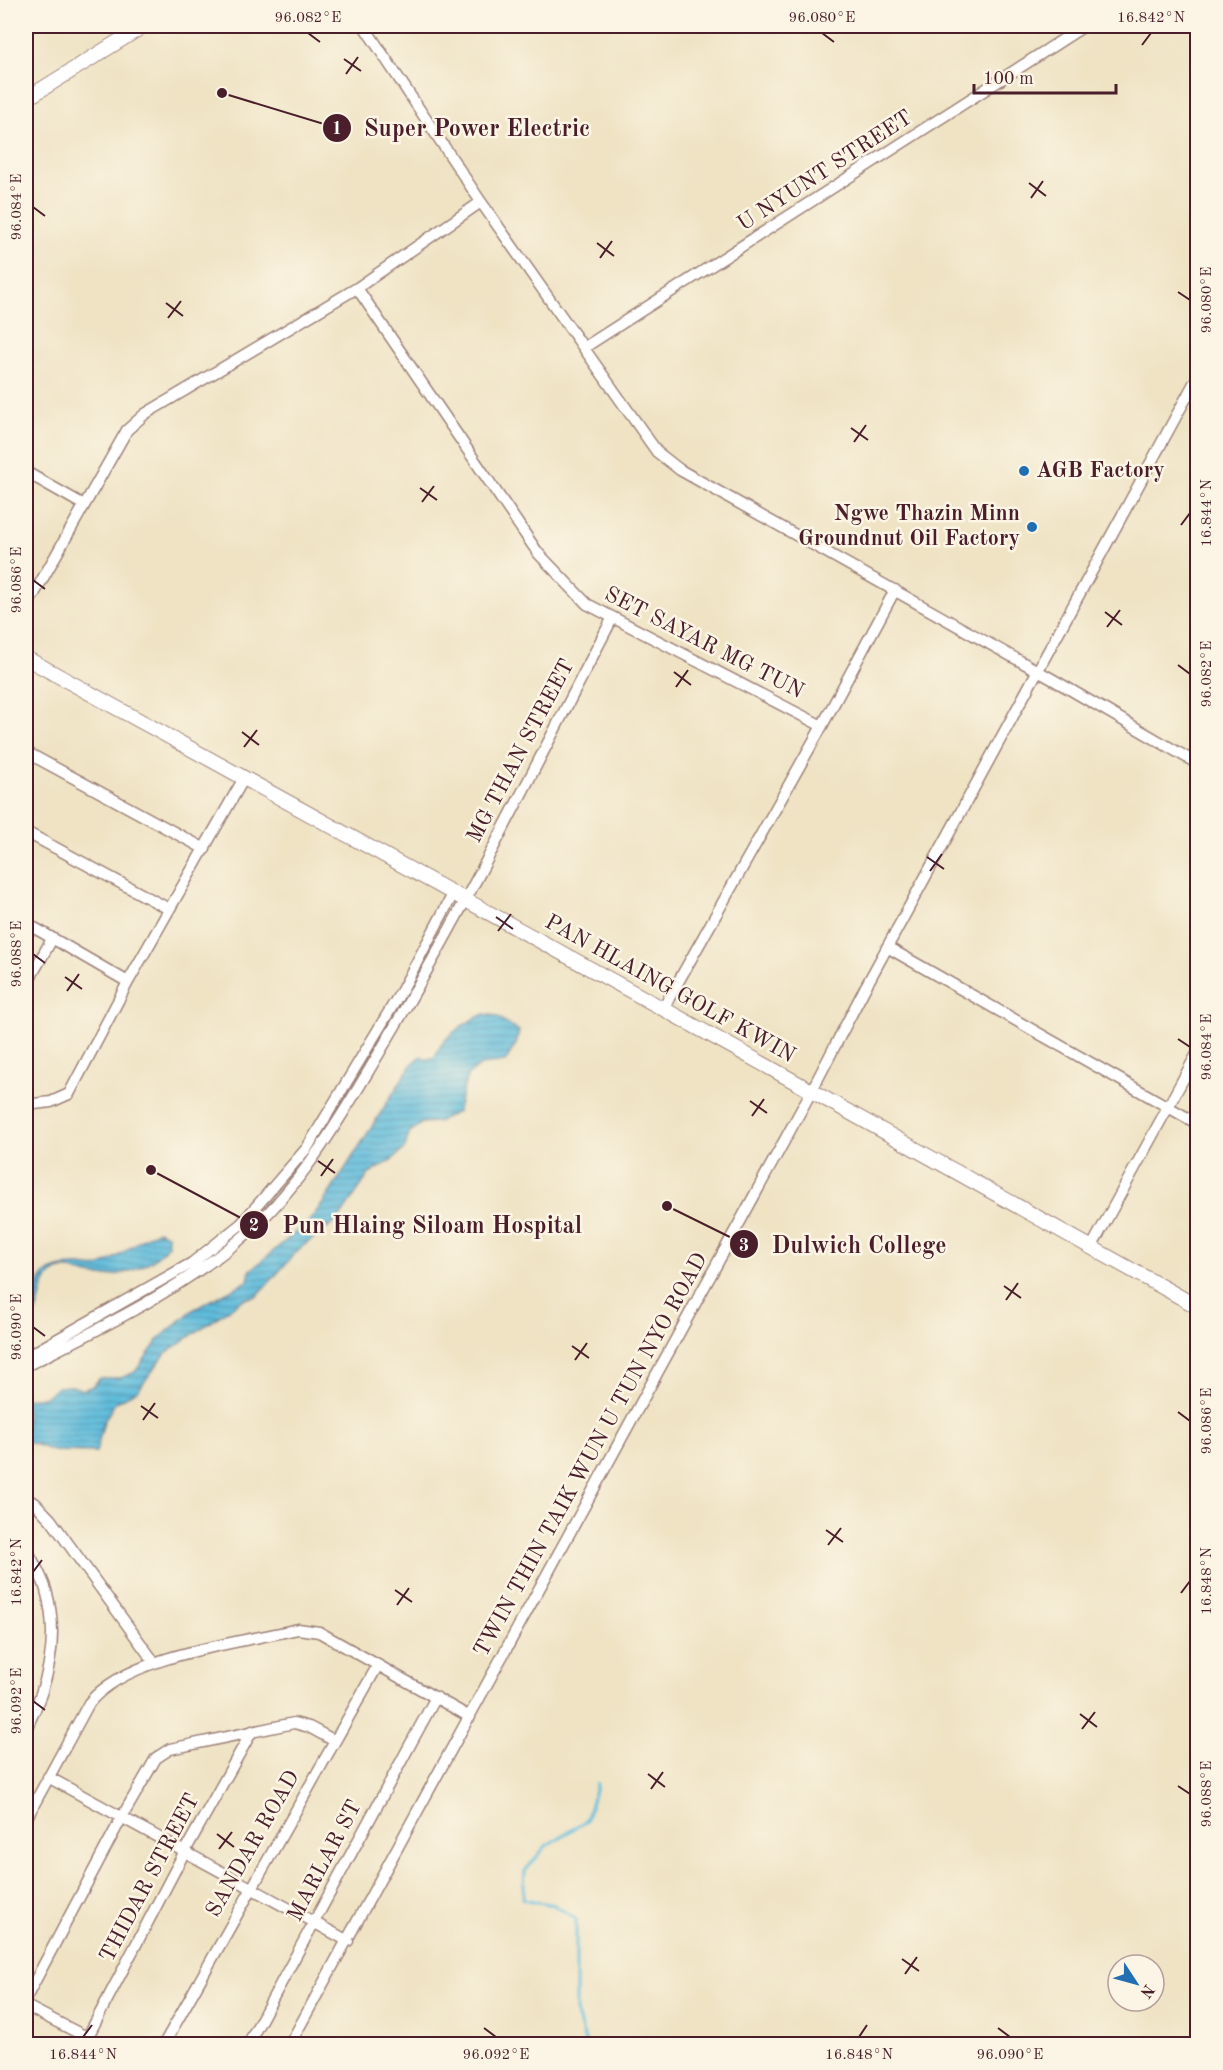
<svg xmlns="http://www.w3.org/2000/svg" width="1223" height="2070" font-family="'Old Standard TT',serif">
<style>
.water{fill:url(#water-rules);stroke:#546e84;stroke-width:1.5}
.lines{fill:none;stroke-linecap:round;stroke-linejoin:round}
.stream{stroke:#5ebcdc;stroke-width:3}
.minor-casing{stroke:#9c8178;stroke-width:13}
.tertiary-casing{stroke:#9c8178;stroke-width:16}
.minor{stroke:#fff;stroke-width:10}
.tertiary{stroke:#fff;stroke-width:14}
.ticks{fill:none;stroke:#4a1f2b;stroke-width:2}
.poi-dot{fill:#1f6fb2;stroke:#fcf5e5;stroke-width:2}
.labels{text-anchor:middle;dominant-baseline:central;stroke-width:5;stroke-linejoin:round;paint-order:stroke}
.street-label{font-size:22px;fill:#4a1f2b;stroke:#fcf5e5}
.poi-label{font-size:22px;font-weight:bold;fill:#4a1f2b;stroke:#fcf5e5;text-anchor:start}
.leader{fill:none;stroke:#4a1f2b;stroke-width:2}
.callout-dot{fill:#4a1f2b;stroke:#fcf5e5;stroke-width:2}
.mark-label{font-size:18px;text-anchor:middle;font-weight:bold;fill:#fff}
.callout-label{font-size:24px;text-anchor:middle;font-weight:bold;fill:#4a1f2b;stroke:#fcf5e5;stroke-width:5;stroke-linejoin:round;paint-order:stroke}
.neatline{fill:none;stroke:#4a1f2b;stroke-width:2}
.ticks-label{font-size:15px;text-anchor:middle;fill:#4a1f2b}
</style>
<defs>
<pattern id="water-rules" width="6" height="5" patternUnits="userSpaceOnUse" patternTransform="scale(1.5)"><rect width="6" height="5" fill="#5ebcdc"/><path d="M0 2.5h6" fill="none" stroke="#5098b3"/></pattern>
</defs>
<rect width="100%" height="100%" fill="#fcf5e5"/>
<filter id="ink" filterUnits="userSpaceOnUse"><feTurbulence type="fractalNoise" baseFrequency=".0167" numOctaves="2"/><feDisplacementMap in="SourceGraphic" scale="12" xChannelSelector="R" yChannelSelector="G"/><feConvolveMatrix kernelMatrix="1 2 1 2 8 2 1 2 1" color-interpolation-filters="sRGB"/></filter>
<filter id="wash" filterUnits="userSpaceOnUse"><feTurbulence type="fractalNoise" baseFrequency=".008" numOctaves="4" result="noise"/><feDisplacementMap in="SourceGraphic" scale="24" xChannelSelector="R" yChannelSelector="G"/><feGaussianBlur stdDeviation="1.35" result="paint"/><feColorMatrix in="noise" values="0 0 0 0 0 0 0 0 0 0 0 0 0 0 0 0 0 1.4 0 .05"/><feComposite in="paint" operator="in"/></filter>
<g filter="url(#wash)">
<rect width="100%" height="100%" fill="#efe3c4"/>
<!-- water -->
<path class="water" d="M484,1014L496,1016L519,1031L516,1044L505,1062L481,1065L467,1076L457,1112L438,1122L422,1123L409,1133L405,1148L392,1160L369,1174L338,1220L299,1249L257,1296L244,1299L166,1353L138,1390L115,1403L104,1421L96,1452L53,1451L26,1441V1398C39,1399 48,1398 57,1387L72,1386L83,1390L93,1386L100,1378H121L135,1372L160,1338L193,1310L248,1281L250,1271L309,1221L324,1202L411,1065L421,1056L428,1059L435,1057C442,1036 465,1023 484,1014Z
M158,1231L167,1235L168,1245C151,1267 118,1280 89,1275C78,1273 69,1266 58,1270C35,1280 46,1311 26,1323V1312L33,1309C35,1276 45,1266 79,1266C85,1266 92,1269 98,1267C120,1259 136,1239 158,1231Z"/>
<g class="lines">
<!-- stream -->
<path class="stream" d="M586,2044L576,2011V1919L554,1905L523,1899L525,1871L546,1846L586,1821L597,1784"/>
</g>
</g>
<g filter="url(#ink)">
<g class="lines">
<!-- minor casing -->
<g class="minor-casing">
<path id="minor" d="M364,26L481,202L657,452L680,470L1052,679L1198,764
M357,288L538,553L587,604L822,726L895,590
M585,347L1084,26
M26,472L84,505
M26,608L127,430L145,414L357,288L481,202
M26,752L205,849
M26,832L169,909
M26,923L128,982L244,778
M887,947L1198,1124
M26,985L52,939
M664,1007L822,726
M26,1105L51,1102L69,1094L128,982
M1091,1248L1198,1052
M26,1357L192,1263L241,1224L307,1148L402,990L453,894
M26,1366C99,1329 172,1294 237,1242C301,1190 346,1109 388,1038C468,902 539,759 612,619
M26,1499L35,1503L51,1520L154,1662
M26,1547C32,1561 42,1575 46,1590C60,1639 48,1685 26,1729
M48,1777L348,1941
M26,1819L89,1703C127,1655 239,1643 298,1629L319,1632L470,1717
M26,1998L122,1817L156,1758L170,1749L294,1723L309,1727L335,1741
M26,2006L100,2044
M84,2044L185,1851L252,1731
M164,2044L378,1665
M248,2044L436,1697
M290,2044L811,1092L865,988L1198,376"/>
</g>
<!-- tertiary casing -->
<g class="tertiary-casing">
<path id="tertiary" d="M26,99L143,26
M26,658C417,872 809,1088 1198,1307"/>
</g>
<!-- minor -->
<use href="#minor" class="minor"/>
<!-- tertiary -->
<use href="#tertiary" class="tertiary"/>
</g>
</g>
<!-- ticks -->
<path class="ticks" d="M308,33L320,42M822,33L834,42M1142,45L1151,33M344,59L361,71M346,74L358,57M1029,183L1046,196M1031,198L1043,181M33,207L45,216M597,243L614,256M600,258L612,241M1178,292L1190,300M166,303L183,316M168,318L181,301M851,428L868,440M854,442L866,425M420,488L437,500M422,502L434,486M1181,525L1190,513M33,580L45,589M1105,612L1122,625M1107,627L1120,610M1178,665L1190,674M674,672L691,685M676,687L688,670M242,732L259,745M244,747L257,730M927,857L944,869M930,871L942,854M496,917L513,929M498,931L511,914M33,954L45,963M65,977L82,989M67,991L79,974M1178,1039L1190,1047M750,1101L767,1113M752,1116L764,1099M318,1161L335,1173M321,1176L333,1159M1004,1286L1021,1298M1006,1300L1018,1283M33,1327L45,1336M572,1346L589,1358M575,1360L587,1343M141,1406L158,1418M1178,1412L1190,1421M143,1420L155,1403M826,1530L843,1542M828,1545L841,1528M33,1572L42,1560M395,1590L412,1602M1181,1593L1190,1581M397,1605L409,1588M33,1701L45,1710M1080,1714L1097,1727M1082,1729L1095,1712M648,1774L665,1787M1178,1786L1190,1794M651,1789L663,1772M217,1834L234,1847M219,1849L232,1832M902,1959L919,1971M905,1974L917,1957M484,2028L496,2037M998,2028L1010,2037M83,2037L92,2025M859,2037L867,2025"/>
<!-- markers -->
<g class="poi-dot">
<circle cx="1024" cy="471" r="6"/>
<circle cx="1032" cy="527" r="6"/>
</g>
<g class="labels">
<!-- street labels -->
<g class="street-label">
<text transform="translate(825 171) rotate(-33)">U NYUNT STREET</text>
<text transform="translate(704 643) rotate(27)">SET SAYAR MG TUN</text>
<text transform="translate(521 751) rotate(-62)">MG THAN STREET</text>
<text transform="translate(670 989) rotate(29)">PAN HLAING GOLF KWIN</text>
<text transform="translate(591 1455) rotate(-61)">TWIN THIN TAIK WUN U TUN NYO ROAD</text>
<text transform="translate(253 1844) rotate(-60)">SANDAR ROAD</text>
<text transform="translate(325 1861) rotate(-62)">MARLAR ST</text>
<text transform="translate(150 1878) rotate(-62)">THIDAR STREET</text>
</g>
<!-- poi labels -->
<g class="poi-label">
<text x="1036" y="471">AGB Factory</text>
<text x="1020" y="514" text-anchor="end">Ngwe Thazin Minn<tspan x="1020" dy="25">Groundnut Oil Factory</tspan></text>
</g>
</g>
<!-- callouts -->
<path class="leader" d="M222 93L337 128M151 1170L254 1225M667 1206L744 1244"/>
<g class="callout-dot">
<circle cx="222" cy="93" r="6"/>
<circle cx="151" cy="1170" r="6"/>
<circle cx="667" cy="1206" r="6"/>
<circle cx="337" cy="128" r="15"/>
<circle cx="254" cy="1225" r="15"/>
<circle cx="744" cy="1244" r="15"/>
</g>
<g class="mark-label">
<text x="337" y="134">1</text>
<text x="254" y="1231">2</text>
<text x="744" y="1251">3</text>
</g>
<g class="callout-label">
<text x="477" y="136">Super Power Electric</text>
<text x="432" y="1233">Pun Hlaing Siloam Hospital</text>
<text x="859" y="1253">Dulwich College</text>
</g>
<!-- margin -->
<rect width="1223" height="2070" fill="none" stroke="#fcf5e5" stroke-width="66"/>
<!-- north arrow -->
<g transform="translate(1136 1983) rotate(126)"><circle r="28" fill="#fcf5e5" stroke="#b59f9b" stroke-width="1.5"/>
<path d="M0-4.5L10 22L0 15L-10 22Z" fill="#1f6fb2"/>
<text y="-9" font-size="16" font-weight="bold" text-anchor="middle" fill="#4a1f2b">N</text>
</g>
<!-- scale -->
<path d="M974 84v9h142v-9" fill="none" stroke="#4a1f2b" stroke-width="3"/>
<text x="983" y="84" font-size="18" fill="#4a1f2b" stroke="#fcf5e5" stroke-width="4.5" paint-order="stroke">100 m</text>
<rect x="33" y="33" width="1157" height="2004" class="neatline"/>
<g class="ticks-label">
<text x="308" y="22">96.082°E</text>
<text x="822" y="22">96.080°E</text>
<text x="1151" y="22">16.842°N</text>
<text transform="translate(16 207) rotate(-90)" y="5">96.084°E</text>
<text transform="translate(1206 300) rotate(-90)" y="5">96.080°E</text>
<text transform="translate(1206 513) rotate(-90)" y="5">16.844°N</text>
<text transform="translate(16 580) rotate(-90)" y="5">96.086°E</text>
<text transform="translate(1206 674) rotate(-90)" y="5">96.082°E</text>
<text transform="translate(16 954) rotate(-90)" y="5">96.088°E</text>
<text transform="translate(1206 1047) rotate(-90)" y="5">96.084°E</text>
<text transform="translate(16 1327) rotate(-90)" y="5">96.090°E</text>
<text transform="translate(1206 1421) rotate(-90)" y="5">96.086°E</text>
<text transform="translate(16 1572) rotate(-90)" y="5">16.842°N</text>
<text transform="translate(1206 1581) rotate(-90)" y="5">16.848°N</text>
<text transform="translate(16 1701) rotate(-90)" y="5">96.092°E</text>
<text transform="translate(1206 1794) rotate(-90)" y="5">96.088°E</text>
<text x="83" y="2059">16.844°N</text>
<text x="496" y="2059">96.092°E</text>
<text x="859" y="2059">16.848°N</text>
<text x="1010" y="2059">96.090°E</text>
</g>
</svg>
